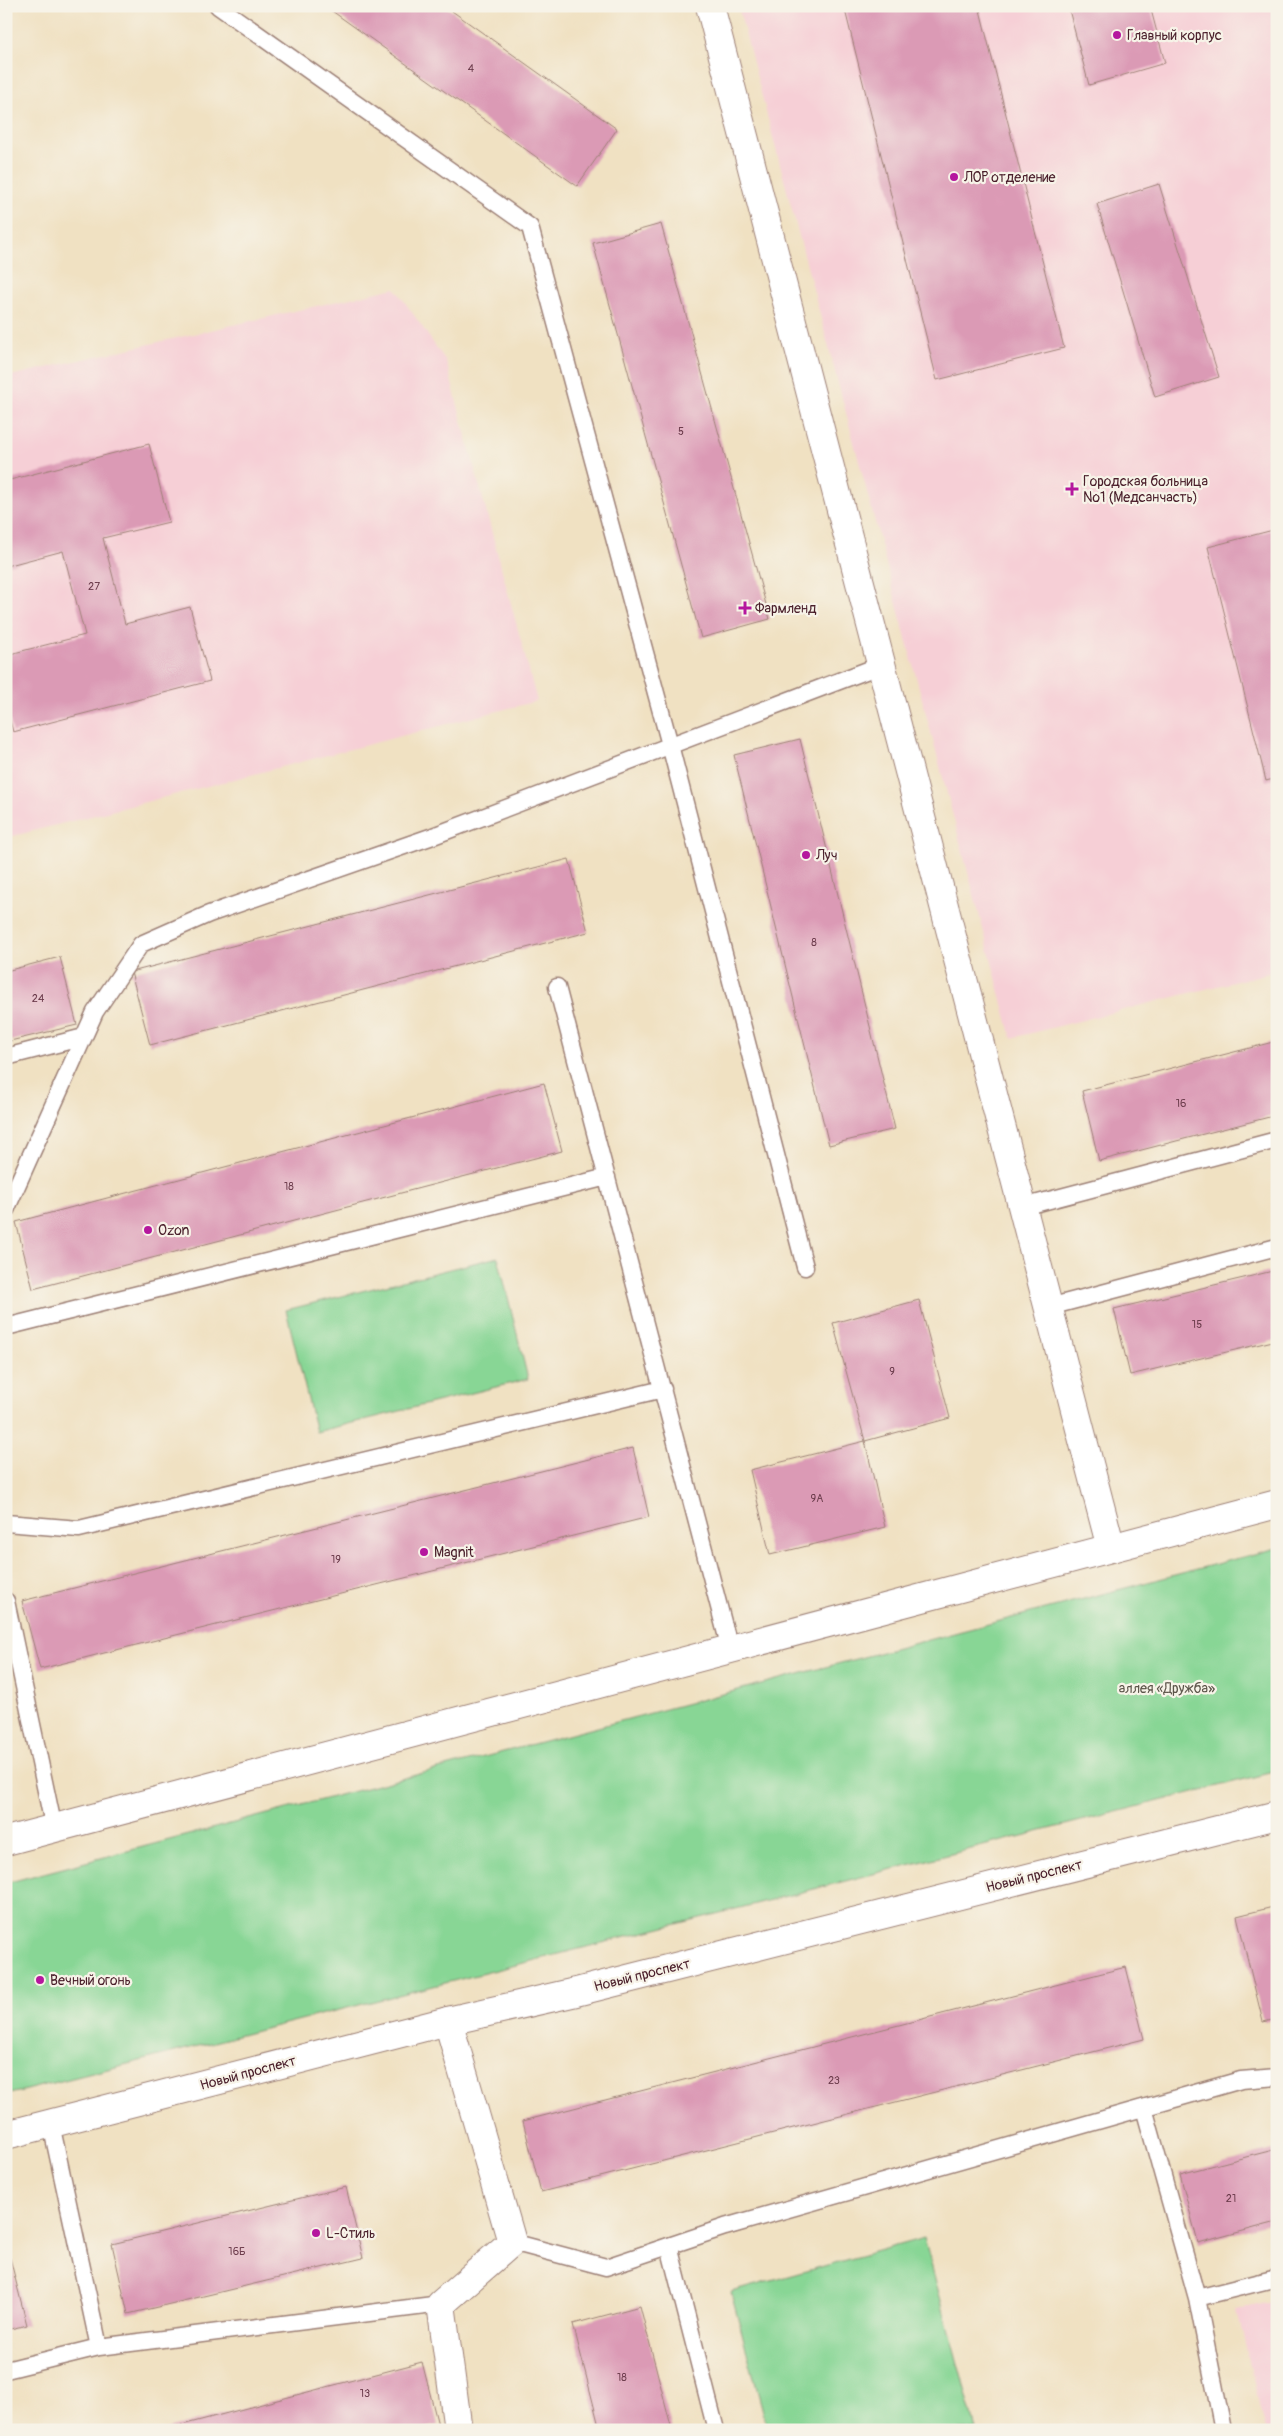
<svg xmlns="http://www.w3.org/2000/svg" width="1283" height="2436" font-family="Pangolin,sans-serif">
<style>
.built{fill:#f6cfd6}
.green{fill:#88d695;stroke:#697a60}
.building{fill:#db9ab5}
.lines{fill:none;stroke-linecap:round;stroke-linejoin:round}
.lane-casing{stroke:#9d8076;stroke-width:19}
.street-casing{stroke:#9d8076;stroke-width:30}
.secondary-casing{stroke:#9d8076;stroke-width:30}
.lane{stroke:#fff;stroke-width:16}
.street{stroke:#fff;stroke-width:28}
.secondary{stroke:#fff;stroke-width:28}
.poi-dot{fill:#b5179e;stroke:#f7f3e8;stroke-width:2}
.labels{text-anchor:middle;dominant-baseline:central;stroke-width:4.5;stroke-linejoin:round;paint-order:stroke}
.number-label{font-size:11px;fill:#6e3e4e}
.poi-label{font-size:14px;fill:#4a1f2b;stroke:#f7f3e8;text-anchor:start}
.park-label{font-size:14px;fill:#5d564b;stroke:#f7f3e8}
.street-label{font-size:14px;fill:#4a1f2b;stroke:#f7f3e8}
</style>
<rect width="100%" height="100%" fill="#f7f3e8"/>
<filter id="ink" filterUnits="userSpaceOnUse"><feTurbulence type="fractalNoise" baseFrequency=".02" numOctaves="2"/><feDisplacementMap in="SourceGraphic" scale="10" xChannelSelector="R" yChannelSelector="G"/><feConvolveMatrix kernelMatrix="1 2 1 2 8 2 1 2 1" color-interpolation-filters="sRGB"/></filter>
<filter id="wash" filterUnits="userSpaceOnUse"><feTurbulence type="fractalNoise" baseFrequency=".0096" numOctaves="4" result="noise"/><feDisplacementMap in="SourceGraphic" scale="20" xChannelSelector="R" yChannelSelector="G"/><feGaussianBlur stdDeviation="1.12" result="paint"/><feColorMatrix in="noise" values="0 0 0 0 0 0 0 0 0 0 0 0 0 0 0 0 0 1.4 0 .05"/><feComposite in="paint" operator="in"/></filter>
<g filter="url(#wash)">
<rect width="100%" height="100%" fill="#f0e1c2"/>
<!-- built -->
<path class="built" d="M738,6H1277V971L1012,1038Z
M395,288L446,361L537,701L6,838V377Z
M1277,2302V2430H1265L1237,2310Z"/>
<!-- green -->
<path class="green" d="M498,1257L528,1379L316,1432L286,1310Z
M1277,1548V1771L6,2095V1883Z
M924,2238L976,2430H768L731,2292Z"/>
<g id="blocks">
<!-- building -->
<path class="building" d="M325,6H445L617,129L577,186Z
M844,6H979L1064,348L937,380Z
M1068,6H1150L1165,63L1089,85Z
M1159,184L1219,377L1155,397L1097,204Z
M661,224L770,619L701,638L593,243Z
M149,444L169,522L103,538L125,624L190,607L210,681L13,732L6,705V655L85,635L63,551L6,566V481Z
M1277,529V778L1266,781L1208,547Z
M800,739L895,1129L829,1145L734,755Z
M569,859L588,932L150,1045L131,972Z
M60,957L77,1025L6,1042V971Z
M1277,1041V1115L1099,1161L1082,1091Z
M544,1083L562,1151L33,1289L16,1222Z
M1277,1270V1340L1130,1375L1114,1309Z
M919,1300L950,1418L865,1441L833,1323Z
M865,1441L885,1527L770,1555L750,1470Z
M633,1448L649,1517L40,1669L22,1601Z
M1277,1906V2019L1263,2022L1237,1916Z
M1126,1967L1144,2039L541,2192L523,2121Z
M1277,2149V2222L1198,2243L1180,2174Z
M346,2187L363,2258L128,2314L112,2244Z
M10,2258L27,2325L6,2330V2259Z
M640,2306L672,2430H600L573,2324Z
M422,2362L438,2425L420,2430H163Z"/>
</g>
</g>
<g filter="url(#ink)">
<use href="#blocks" fill-opacity="0" stroke="#9d8076" stroke-width="1"/>
<g class="lines">
<!-- lane casing -->
<g class="lane-casing">
<path id="lane" d="M218,6L530,227L670,745L805,1267
M557,987L730,1649
M6,1057L84,1037
M1023,1207L1277,1140
M6,1210L95,1012L141,944L209,914L433,836L881,665
M1049,1307L1277,1247
M6,1327L607,1177
M6,1523L79,1529L663,1389
M6,1601L54,1829
M1144,2108L1197,2298
M51,2124L99,2347L441,2304
M512,2242L606,2267L725,2227L1241,2080L1277,2077
M669,2246L716,2430
M6,2370L99,2347
M1223,2430L1197,2298L1277,2278"/>
</g>
<!-- street casing -->
<g class="street-casing">
<path id="street" d="M710,6L1111,1548
M448,2021L512,2242L441,2304L458,2430"/>
</g>
<!-- secondary casing -->
<g class="secondary-casing">
<path id="secondary" d="M6,1841L1277,1504
M6,2135L448,2021L576,1992L1277,1815"/>
</g>
<!-- lane -->
<use href="#lane" class="lane"/>
<!-- street -->
<use href="#street" class="street"/>
<!-- secondary -->
<use href="#secondary" class="secondary"/>
</g>
</g>
<!-- markers -->
<g class="poi-dot">
<circle cx="1117" cy="35" r="5"/>
<circle cx="954" cy="177" r="5"/>
<path d="M1069.5 481.5h5v5h5v5h-5v5h-5v-5h-5v-5h5z"/>
<path d="M742.5 600.5h5v5h5v5h-5v5h-5v-5h-5v-5h5z"/>
<circle cx="806" cy="855" r="5"/>
<circle cx="148" cy="1230" r="5"/>
<circle cx="424" cy="1552" r="5"/>
<circle cx="40" cy="1980" r="5"/>
<circle cx="316" cy="2233" r="5"/>
</g>
<g class="labels">
<!-- number labels -->
<g class="number-label">
<text x="471" y="68">4</text>
<text x="681" y="431">5</text>
<text x="94" y="586">27</text>
<text x="814" y="942">8</text>
<text x="38" y="998">24</text>
<text x="1181" y="1103">16</text>
<text x="289" y="1186">18</text>
<text x="1197" y="1324">15</text>
<text x="892" y="1371">9</text>
<text x="817" y="1498">9А</text>
<text x="336" y="1559">19</text>
<text x="834" y="2080">23</text>
<text x="1231" y="2198">21</text>
<text x="237" y="2251">16Б</text>
<text x="622" y="2377">18</text>
<text x="365" y="2393">13</text>
</g>
<!-- poi labels -->
<g class="poi-label">
<text x="1127" y="35">Главный корпус</text>
<text x="964" y="177">ЛОР отделение</text>
<text x="1083" y="481">Городская больница<tspan x="1083" dy="16">№1 (Медсанчасть)</tspan></text>
<text x="755" y="608">Фармленд</text>
<text x="816" y="855">Луч</text>
<text x="158" y="1230">Ozon</text>
<text x="434" y="1552">Magnit</text>
<text x="50" y="1980">Вечный огонь</text>
<text x="326" y="2233">L-Стиль</text>
</g>
<!-- park labels -->
<g class="park-label">
<text x="1167" y="1688">аллея «Дружба»</text>
</g>
<!-- street labels -->
<g class="street-label">
<text transform="translate(1034 1876) rotate(-14)">Новый проспект</text>
<text transform="translate(642 1975) rotate(-14)">Новый проспект</text>
<text transform="translate(248 2073) rotate(-15)">Новый проспект</text>
</g>
</g>
<!-- margin -->
<rect width="1283" height="2436" fill="none" stroke="#f7f3e8" stroke-width="25"/>
</svg>
